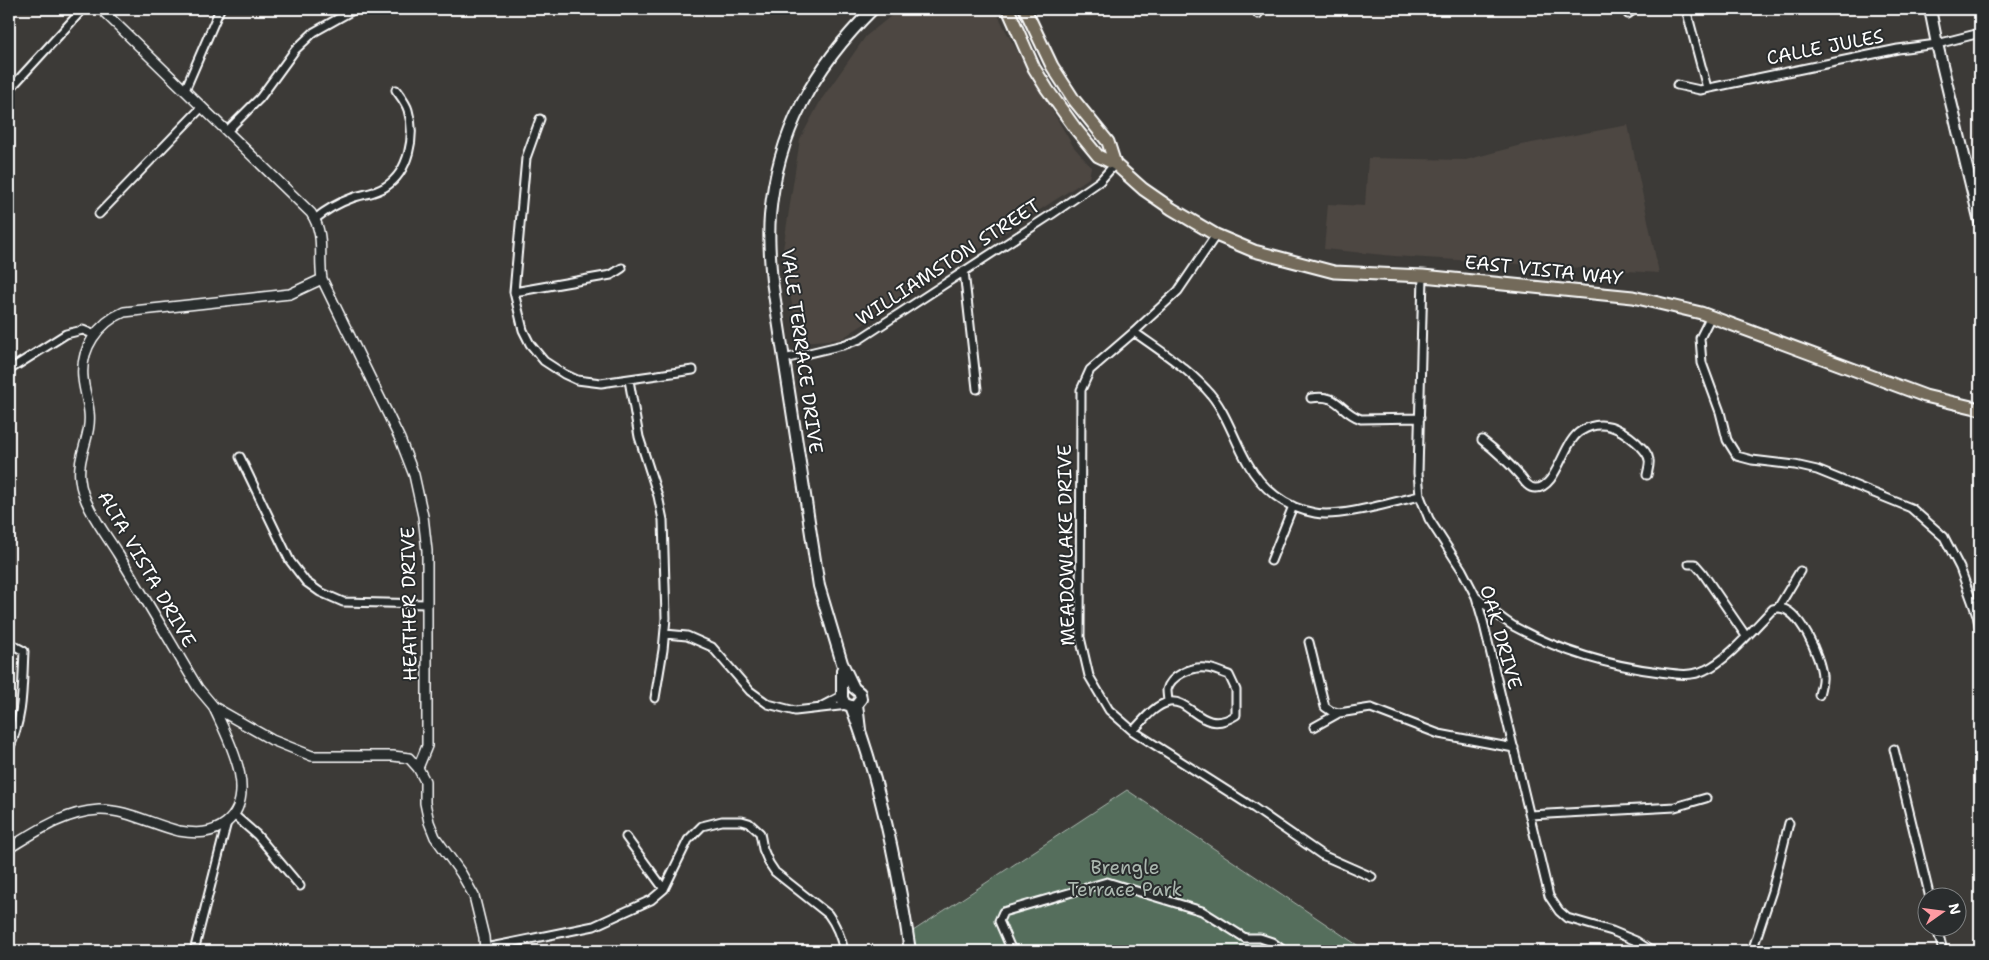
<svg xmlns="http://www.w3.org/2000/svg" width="1989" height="960" font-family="'Shantell Sans',sans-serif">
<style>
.built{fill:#4d4742}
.green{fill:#556e5c;stroke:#aab6ae}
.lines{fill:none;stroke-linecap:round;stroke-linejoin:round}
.minor-casing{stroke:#fff;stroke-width:11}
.tertiary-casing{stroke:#fff;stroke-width:12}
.secondary-casing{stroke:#fff;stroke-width:14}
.primary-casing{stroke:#fff;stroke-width:15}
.minor{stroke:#2a2d2e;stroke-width:7}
.tertiary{stroke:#2a2d2e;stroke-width:9}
.secondary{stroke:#2a2d2e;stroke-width:10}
.primary{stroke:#736b5a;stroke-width:11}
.labels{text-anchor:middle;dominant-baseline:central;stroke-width:4;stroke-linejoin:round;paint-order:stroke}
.street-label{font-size:19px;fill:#fff;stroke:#2a2d2e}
.park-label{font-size:19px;fill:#aab6ae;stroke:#2a2d2e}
</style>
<rect width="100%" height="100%" fill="#3c3a37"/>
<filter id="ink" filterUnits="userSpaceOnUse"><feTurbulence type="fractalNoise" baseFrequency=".02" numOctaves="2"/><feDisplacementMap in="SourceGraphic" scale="10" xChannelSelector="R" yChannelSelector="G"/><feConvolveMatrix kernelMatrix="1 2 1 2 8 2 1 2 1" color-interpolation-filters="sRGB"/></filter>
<g filter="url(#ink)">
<!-- built -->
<path class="built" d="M900,9H995L1008,35L1073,146L1091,167L1089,178L841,339L800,342L782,256L800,139L821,100L866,36Z
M1628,125L1659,273L1394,256L1324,249L1328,204L1365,206L1368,158L1466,160L1521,145Z"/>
<!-- green -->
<path class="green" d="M1127,790L1366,951H910L907,935Z"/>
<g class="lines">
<!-- minor casing -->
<g class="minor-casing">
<path id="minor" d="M1257,9L1258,14
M1686,9L1707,88
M1628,14L1635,9
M1677,85L1700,90L1898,49L1937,44L1980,33
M9,90L83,9
M185,90L220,9
M540,119L526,158L514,292L523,330L530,344L544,361L564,374L577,380L601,383L693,370
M227,131L260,98L295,50L314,32L355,9
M99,214L202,107
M315,219C326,210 338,203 352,198C363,194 374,194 385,187C409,172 416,136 408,110C406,103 400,96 396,90
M1216,235L1178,291L1134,332L1090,370L1081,390L1080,637L1089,676L1109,710L1133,731L1254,808L1322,855L1372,877
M964,271L977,389
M1423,276L1418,473L1420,496L1429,519L1462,570L1476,597L1483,621L1549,896L1559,911L1567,918L1612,931L1636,941L1651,951
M514,292L611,275L622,268
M1711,316L1700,338L1702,363L1720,412L1727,440L1737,456L1752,460L1795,465L1817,470L1911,508L1944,537L1960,568L1977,615L1980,630
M1134,332C1159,350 1186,367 1206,389C1226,410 1233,438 1247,462C1261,488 1285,508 1315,513C1340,518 1392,502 1420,496
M784,359L843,345L860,339L1052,214L1100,181L1115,164
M9,370L66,334L83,330L95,335
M629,380L639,437L658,496L663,520L666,618L663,650L655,698
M1311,398C1340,393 1338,411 1361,419L1420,418
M1482,440C1498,452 1508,462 1521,477C1524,481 1528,488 1535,488C1557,489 1563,441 1581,431C1602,418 1620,428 1636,442C1641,447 1648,452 1649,460C1650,464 1648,470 1647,475
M240,457L290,561L306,582L320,592L343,602L427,604
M1271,561L1293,506
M1689,564H1695L1702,572L1746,636
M1476,597C1488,607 1501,619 1515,627C1560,651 1610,666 1660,672C1675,674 1691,677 1705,670C1727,661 1755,627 1773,609L1778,608L1800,571
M1778,608C1799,607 1821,658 1822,676C1823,682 1820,689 1819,695
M665,634L687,636L712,647L750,691L768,704L795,711L848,705
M1309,642L1325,707L1331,711L1339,713L1371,708L1439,734L1514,748
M9,643L24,651C22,688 24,715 9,749
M822,706L843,695
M1314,727L1339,713
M1133,731C1143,721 1154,705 1169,702C1191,698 1202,737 1236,715V690L1229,675C1222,673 1213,668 1206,668C1192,666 1170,676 1167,690C1167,694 1168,699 1168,702
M1894,749L1930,898
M234,815L257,835L300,886
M1530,815L1675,807L1706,798
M626,837L664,889
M1937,928L1943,951
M485,948L594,926L651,900L664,889L688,840L702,826L722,821H742L749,823L760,833L763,849L769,863L775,872L828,914C837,926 841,937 844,951
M194,951L227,822
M1012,951L999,921L1003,912L1107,882L1202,911L1245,938H1260L1272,942L1284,951
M1752,951L1772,891L1789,823"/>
</g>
<!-- tertiary casing -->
<g class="tertiary-casing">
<path id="tertiary" d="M101,9L311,213C326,236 318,254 322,279L400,439L414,475L423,516L427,551V746L418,768
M322,279L290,294L124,312C98,323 80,349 83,378C84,390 88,400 89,412C92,435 77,456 80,479C82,504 105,533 118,554C145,598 171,643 198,688L214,707L272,740L312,756H393L409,758L418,768L425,781V803L429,822L435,837L461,873L474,896L484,937L485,951
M9,848C37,831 64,812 99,810C126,809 153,825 179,831C196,834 212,834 226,823C260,795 228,739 214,708"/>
</g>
<!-- secondary casing -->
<g class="secondary-casing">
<path id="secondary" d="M1930,9L1937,44L1980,222
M842,670V698L845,704L851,706C881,785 898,868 910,951
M860,730L857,704L861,699L860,693L854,688L842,663L819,586L772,281C770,260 768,238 770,216C777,133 814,67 873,9"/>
</g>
<!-- primary casing -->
<g class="primary-casing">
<path id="primary" d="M1008,9L1034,68L1047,89L1075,128L1098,156L1115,164L1143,189L1172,209L1216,235L1254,251L1334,272L1423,276L1633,297L1701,313L1925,396L1980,409
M1025,9L1052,66L1074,100L1108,142L1115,164"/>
</g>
<!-- minor -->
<use href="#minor" class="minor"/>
<!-- tertiary -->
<use href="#tertiary" class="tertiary"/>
<!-- secondary -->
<use href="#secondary" class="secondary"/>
<!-- primary -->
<use href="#primary" class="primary"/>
</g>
</g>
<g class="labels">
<!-- street labels -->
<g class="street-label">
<text transform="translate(1825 47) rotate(-11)">CALLE JULES</text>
<text transform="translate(948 262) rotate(-33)">WILLIAMSTON STREET</text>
<text transform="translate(1544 270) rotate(6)">EAST VISTA WAY</text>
<text transform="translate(802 351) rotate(82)">VALE TERRACE DRIVE</text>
<text transform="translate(1066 545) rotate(-91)">MEADOWLAKE DRIVE</text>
<text transform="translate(147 569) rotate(60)">ALTA VISTA DRIVE</text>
<text transform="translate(409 604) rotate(-91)">HEATHER DRIVE</text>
<text transform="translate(1501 637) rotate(74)">OAK DRIVE</text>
</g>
<!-- park labels -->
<g class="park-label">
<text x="1125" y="867">Brengle<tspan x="1125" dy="22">Terrace Park</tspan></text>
</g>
</g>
<!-- margin -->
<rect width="1989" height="960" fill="none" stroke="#2a2d2e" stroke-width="30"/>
<rect x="15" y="15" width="1959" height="930" fill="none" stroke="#fff" stroke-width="2" filter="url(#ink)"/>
<!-- north arrow -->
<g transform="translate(1942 912) rotate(76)"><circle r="24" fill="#2a2d2e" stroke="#7f8182"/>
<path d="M0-4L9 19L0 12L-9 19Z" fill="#ff9aa2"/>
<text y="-8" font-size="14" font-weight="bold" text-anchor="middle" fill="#ffffff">N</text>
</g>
</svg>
